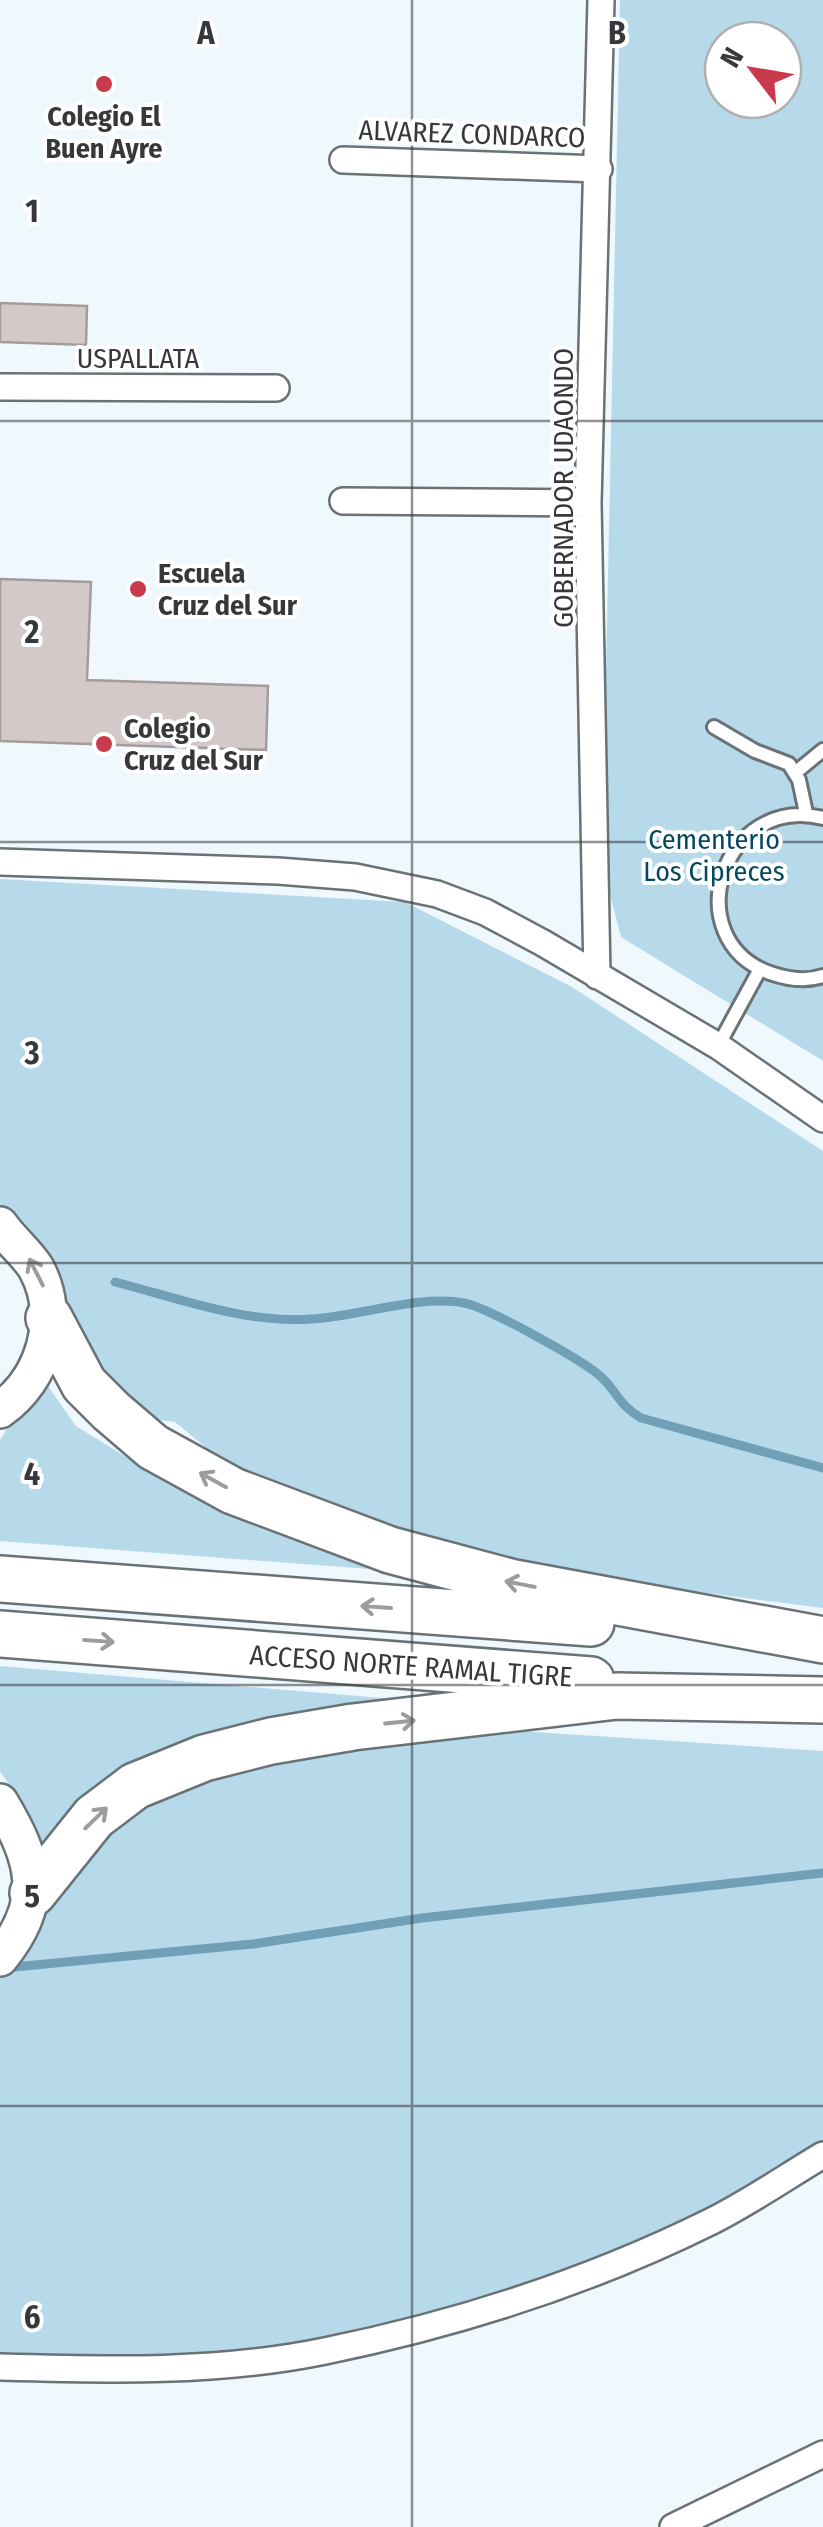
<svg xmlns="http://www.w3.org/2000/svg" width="823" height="2527" font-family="'Fira Sans Condensed',sans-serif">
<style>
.green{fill:#b7daeb;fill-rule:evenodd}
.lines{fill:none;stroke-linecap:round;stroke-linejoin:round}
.stream{stroke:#719fb6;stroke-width:9}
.building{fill:#d4c9c9;stroke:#a59b9b;stroke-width:2.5}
.service-casing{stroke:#6a7276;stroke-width:18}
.minor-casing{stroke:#6a7276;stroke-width:30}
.secondary-casing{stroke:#6a7276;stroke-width:40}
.motorway-casing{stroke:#6a7276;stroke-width:50}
.service{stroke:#fff;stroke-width:12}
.minor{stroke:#fff;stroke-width:25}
.secondary{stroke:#fff;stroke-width:35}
.motorway{stroke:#fff;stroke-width:45}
.oneway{stroke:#9a9c9d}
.grid{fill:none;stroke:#36393b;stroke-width:2.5;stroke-opacity:0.55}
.poi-dot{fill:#ca3a4d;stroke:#fff;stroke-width:4}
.labels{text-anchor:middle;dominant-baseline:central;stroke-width:8;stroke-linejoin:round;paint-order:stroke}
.poi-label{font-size:28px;font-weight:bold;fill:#36393b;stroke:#fff;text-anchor:start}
.street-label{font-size:28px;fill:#36393b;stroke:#fff}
.park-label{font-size:28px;fill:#06485f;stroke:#fff}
.grid-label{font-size:32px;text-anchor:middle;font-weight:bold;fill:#36393b;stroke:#fff;stroke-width:8;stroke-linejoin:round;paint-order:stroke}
</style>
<rect width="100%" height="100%" fill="#eef8fd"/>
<!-- green -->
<path class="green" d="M620,0H823V1061L621,937L602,864ZM723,40H783V100H723Z
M0,879L405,902L572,987L823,1151V1608L542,1572L262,1494L175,1422L135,1417L112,1404L0,1213Z
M43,1379L76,1426L131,1460L262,1524L383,1570L0,1541V1440L22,1404Z
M0,1666L430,1702L300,1719L41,1859L28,1814L0,1771Z
M473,1728L823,1751V2145L701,2218L503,2295L318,2343L223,2358L0,2361V1976L24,1944L42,1895L114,1810L213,1773Z"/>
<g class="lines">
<!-- stream -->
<path class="stream" d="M115,1282C178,1298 246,1324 311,1319C356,1317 421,1294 464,1303C487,1307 580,1359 599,1375C616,1389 618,1405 641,1418L823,1468
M14,1967L253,1944L422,1918L823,1873"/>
</g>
<!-- building -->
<path class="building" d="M0,303L87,306L86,345L0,342Z
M0,579L91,582L87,680L268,686L266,750L0,741Z"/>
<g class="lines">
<!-- service casing -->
<g class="service-casing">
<path id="service" d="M714,727L755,751L789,764L799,780L806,813
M796,772L823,750
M823,818C722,793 676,939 770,973C787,979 805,982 823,976
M718,1046L760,969"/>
</g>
<!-- minor casing -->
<g class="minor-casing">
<path id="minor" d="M343,160L599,169
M0,387L276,388
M343,501L588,503
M0,862L278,871L355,877L437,894L485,912L543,943L718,1046L823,1119
M597,976L588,503L601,0
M0,2367C108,2370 219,2373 325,2351C457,2324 591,2281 712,2221C750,2202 786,2177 823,2155
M673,2527L823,2454"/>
</g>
<!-- secondary casing -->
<g class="secondary-casing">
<path id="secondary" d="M0,1225C11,1241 26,1252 36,1268C63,1317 44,1379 0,1410
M0,1802C35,1860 47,1901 0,1958"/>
</g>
<!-- motorway casing -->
<g class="motorway-casing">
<path id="motorway" d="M49,1318L84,1384L111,1411L153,1447L233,1491L390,1550L510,1582L823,1640
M0,1579L591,1623
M0,1634L591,1680
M33,1893L94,1817L135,1786L204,1758L271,1741L353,1727L617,1696L823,1700"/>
</g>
<!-- service -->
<use href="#service" class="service"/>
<!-- minor -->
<use href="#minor" class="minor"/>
<!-- secondary -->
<use href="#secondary" class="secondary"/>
<!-- motorway -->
<use href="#motorway" class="motorway"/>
</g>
<!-- one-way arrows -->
<defs><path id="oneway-shaft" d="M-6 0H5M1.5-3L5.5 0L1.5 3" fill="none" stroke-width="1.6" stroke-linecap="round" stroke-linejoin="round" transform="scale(2.5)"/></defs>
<g class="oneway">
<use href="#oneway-shaft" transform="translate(36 1272) rotate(-117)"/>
<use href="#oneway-shaft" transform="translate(213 1480) rotate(-151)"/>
<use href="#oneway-shaft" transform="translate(520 1584) rotate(-169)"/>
<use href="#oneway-shaft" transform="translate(376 1607) rotate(-176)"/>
<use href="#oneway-shaft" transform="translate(99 1641) rotate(4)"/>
<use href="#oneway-shaft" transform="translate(400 1722) rotate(-6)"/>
<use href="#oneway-shaft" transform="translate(96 1818) rotate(-44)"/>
</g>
<!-- grid -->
<path class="grid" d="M412,0V2527M0,421H823M0,842H823M0,1263H823M0,1685H823M0,2106H823"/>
<!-- markers -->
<g class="poi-dot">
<circle cx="104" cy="84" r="10"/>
<circle cx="138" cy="589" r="10"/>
<circle cx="104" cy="744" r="10"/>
</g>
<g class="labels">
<!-- poi labels -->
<g class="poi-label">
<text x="104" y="116" text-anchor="middle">Colegio El<tspan x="104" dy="32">Buen Ayre</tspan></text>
<text x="158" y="573">Escuela<tspan x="158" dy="32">Cruz del Sur</tspan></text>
<text x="124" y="728">Colegio<tspan x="124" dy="32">Cruz del Sur</tspan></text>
</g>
<!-- street labels -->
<g class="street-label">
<text transform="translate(472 134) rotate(2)">ALVAREZ CONDARCO</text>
<text x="138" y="358">USPALLATA</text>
<text transform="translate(563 488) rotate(-90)">GOBERNADOR UDAONDO</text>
<text transform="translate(411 1666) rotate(4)">ACCESO NORTE RAMAL TIGRE</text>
</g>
<!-- park labels -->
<g class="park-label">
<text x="714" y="839">Cementerio<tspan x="714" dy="32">Los Cipreces</tspan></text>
</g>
</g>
<g class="grid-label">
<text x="206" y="44">A</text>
<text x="617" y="44">B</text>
<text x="32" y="222">1</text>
<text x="32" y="643">2</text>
<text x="32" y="1064">3</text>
<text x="32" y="1485">4</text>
<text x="32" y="1907">5</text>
<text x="32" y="2328">6</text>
</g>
<!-- north arrow -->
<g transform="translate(753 70) rotate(301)"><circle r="48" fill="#ffffff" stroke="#afb0b1" stroke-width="2.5"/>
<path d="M0-8L18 38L0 25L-18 38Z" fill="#ca3a4d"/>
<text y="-15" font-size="28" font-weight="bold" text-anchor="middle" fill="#36393b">N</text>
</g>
</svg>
